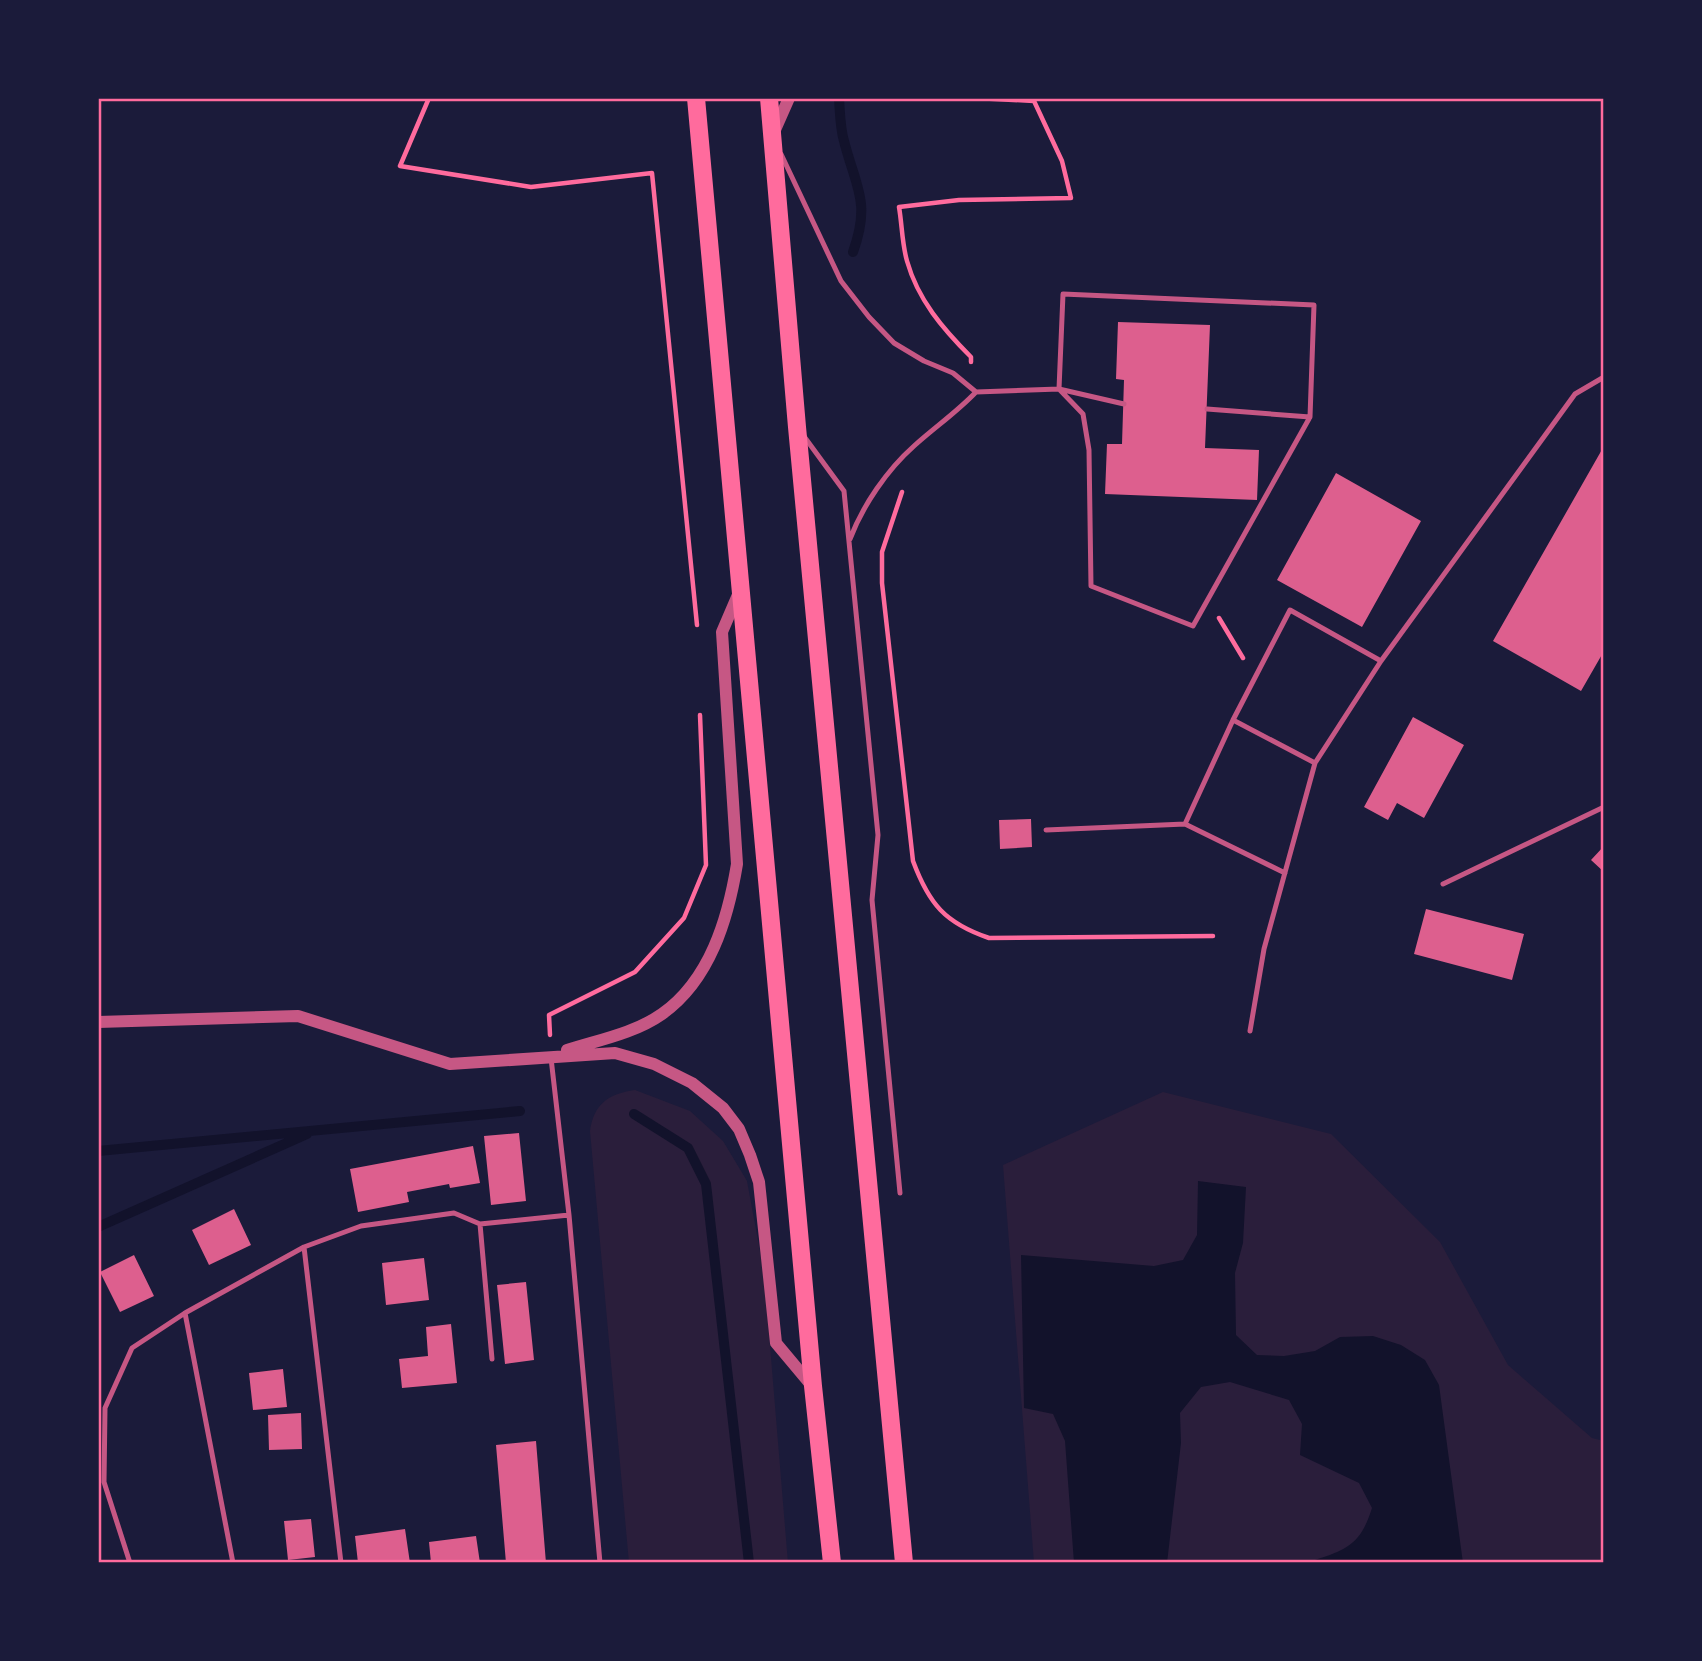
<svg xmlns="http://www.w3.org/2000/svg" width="1702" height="1661" font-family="Manrope,sans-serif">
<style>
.green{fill:#2a1e3b}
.water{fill:#12122b}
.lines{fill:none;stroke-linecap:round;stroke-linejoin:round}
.stream{stroke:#12122b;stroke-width:10}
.building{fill:#dd5f8e}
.path{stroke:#ff6b9d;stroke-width:4.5}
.service{stroke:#c65784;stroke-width:5}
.tertiary{stroke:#c65784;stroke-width:12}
.primary{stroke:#ff6b9d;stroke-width:18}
.neatline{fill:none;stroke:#ff6b9d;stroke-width:2.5}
</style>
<rect width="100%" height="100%" fill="#1b1b3a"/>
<!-- green -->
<path class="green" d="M635,1090L690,1111L723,1141L747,1181L764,1273L788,1563H629L590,1131C594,1104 608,1094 635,1090Z
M1163,1092L1331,1134L1440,1242L1508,1365L1592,1438L1604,1441V1563H1034L1003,1165Z"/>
<!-- water -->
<path class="water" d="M1198,1181L1246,1187L1243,1243L1235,1273L1236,1335L1257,1355L1284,1356L1315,1351L1340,1337L1373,1336L1401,1345L1425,1360L1439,1385L1463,1563H1316L1315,1560C1349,1549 1361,1543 1372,1508L1359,1483L1300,1455L1302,1424L1289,1400L1230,1382L1201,1387L1180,1413L1181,1443L1167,1563H1074L1065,1441L1053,1414L1024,1408L1021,1255L1154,1266L1183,1260L1197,1235Z"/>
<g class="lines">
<!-- stream -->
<path class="stream" d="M839,98C840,112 840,128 844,141C856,188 871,202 853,252
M634,1114L688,1148L706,1184L749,1563
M98,1151L520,1111
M98,1227L307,1134"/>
</g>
<!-- building -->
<path class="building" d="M1118,322L1210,325L1205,448L1259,450L1257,500L1105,494L1107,444H1122L1124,380L1116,379Z
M1604,446V651L1581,691L1493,641Z
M1336,473L1421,521L1362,627L1277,580Z
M1413,717L1464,745L1424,818L1397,803L1388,820L1364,807Z
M1031,819L1032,847L1000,849L999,820Z
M1604,846V872L1591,860Z
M1426,909L1524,934L1512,980L1414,954Z
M519,1133L526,1201L491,1205L484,1136Z
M473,1146L480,1183L450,1188L449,1184L407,1192L409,1202L358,1212L350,1169Z
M234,1209L251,1245L209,1265L192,1230Z
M134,1255L154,1296L120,1312L100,1272Z
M424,1258L429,1300L386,1305L382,1263Z
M526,1282L534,1360L505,1364L497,1285Z
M451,1324L457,1383L402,1388L399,1359L428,1356L426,1327Z
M283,1369L287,1407L253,1410L249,1373Z
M301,1413L302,1449L269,1450L268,1415Z
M536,1441L546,1563H506L496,1445Z
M311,1519L315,1557L288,1560L284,1521Z
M405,1529L410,1563H358L355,1536Z
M476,1536L480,1563H431L429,1542Z"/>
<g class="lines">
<!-- path -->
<path class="path" d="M429,98L400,166L531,187L652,173L697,625
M971,362V357C943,329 918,300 907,261C902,244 902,224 899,207L959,200L1071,198L1062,161L1034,101L975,98
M902,492L882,552V583L913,861C929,904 945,923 989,938L1213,936
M1219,618L1243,658
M550,1035L549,1015L635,972L684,918L706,865L700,715"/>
<!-- service -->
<path class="service" d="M781,154L841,281L869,317L894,343L924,361L953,373L976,392L1059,389L1124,404
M1063,294L1314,305L1310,417L1193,626L1091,586L1089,450L1083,414L1059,389Z
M1207,409L1310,417
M803,435L844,491L878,835L872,900L900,1193
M850,539C863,505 887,470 914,446C935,427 957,412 976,392
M1381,661L1575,394L1604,377
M1233,720L1315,763
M1046,830L1185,824
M1443,884L1604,807
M1250,1031L1264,949L1315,763L1381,661L1290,610L1233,720L1185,824L1285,873
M551,1058L569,1215L600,1563
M480,1224L492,1359
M304,1247L341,1563
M185,1313L233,1563
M130,1563L104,1482L105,1408L132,1348L185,1313L304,1247L361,1226L454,1213L480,1224L569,1215"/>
<!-- tertiary -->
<path class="tertiary" d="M774,132L789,98
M98,1022L298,1016L450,1064L615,1053L654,1064L692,1083L723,1108L739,1129L750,1155L759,1182L776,1343L812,1386
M567,1050C599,1040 635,1033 662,1014C710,980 728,919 737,864L722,632L740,590"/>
<!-- primary -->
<path class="primary" d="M696,98L813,1386L832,1563
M769,98L797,427L904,1563"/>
</g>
<!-- border -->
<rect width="1702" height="1661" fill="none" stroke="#1b1b3a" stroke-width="200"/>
<rect x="100" y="100" width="1502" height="1461" class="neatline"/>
</svg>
